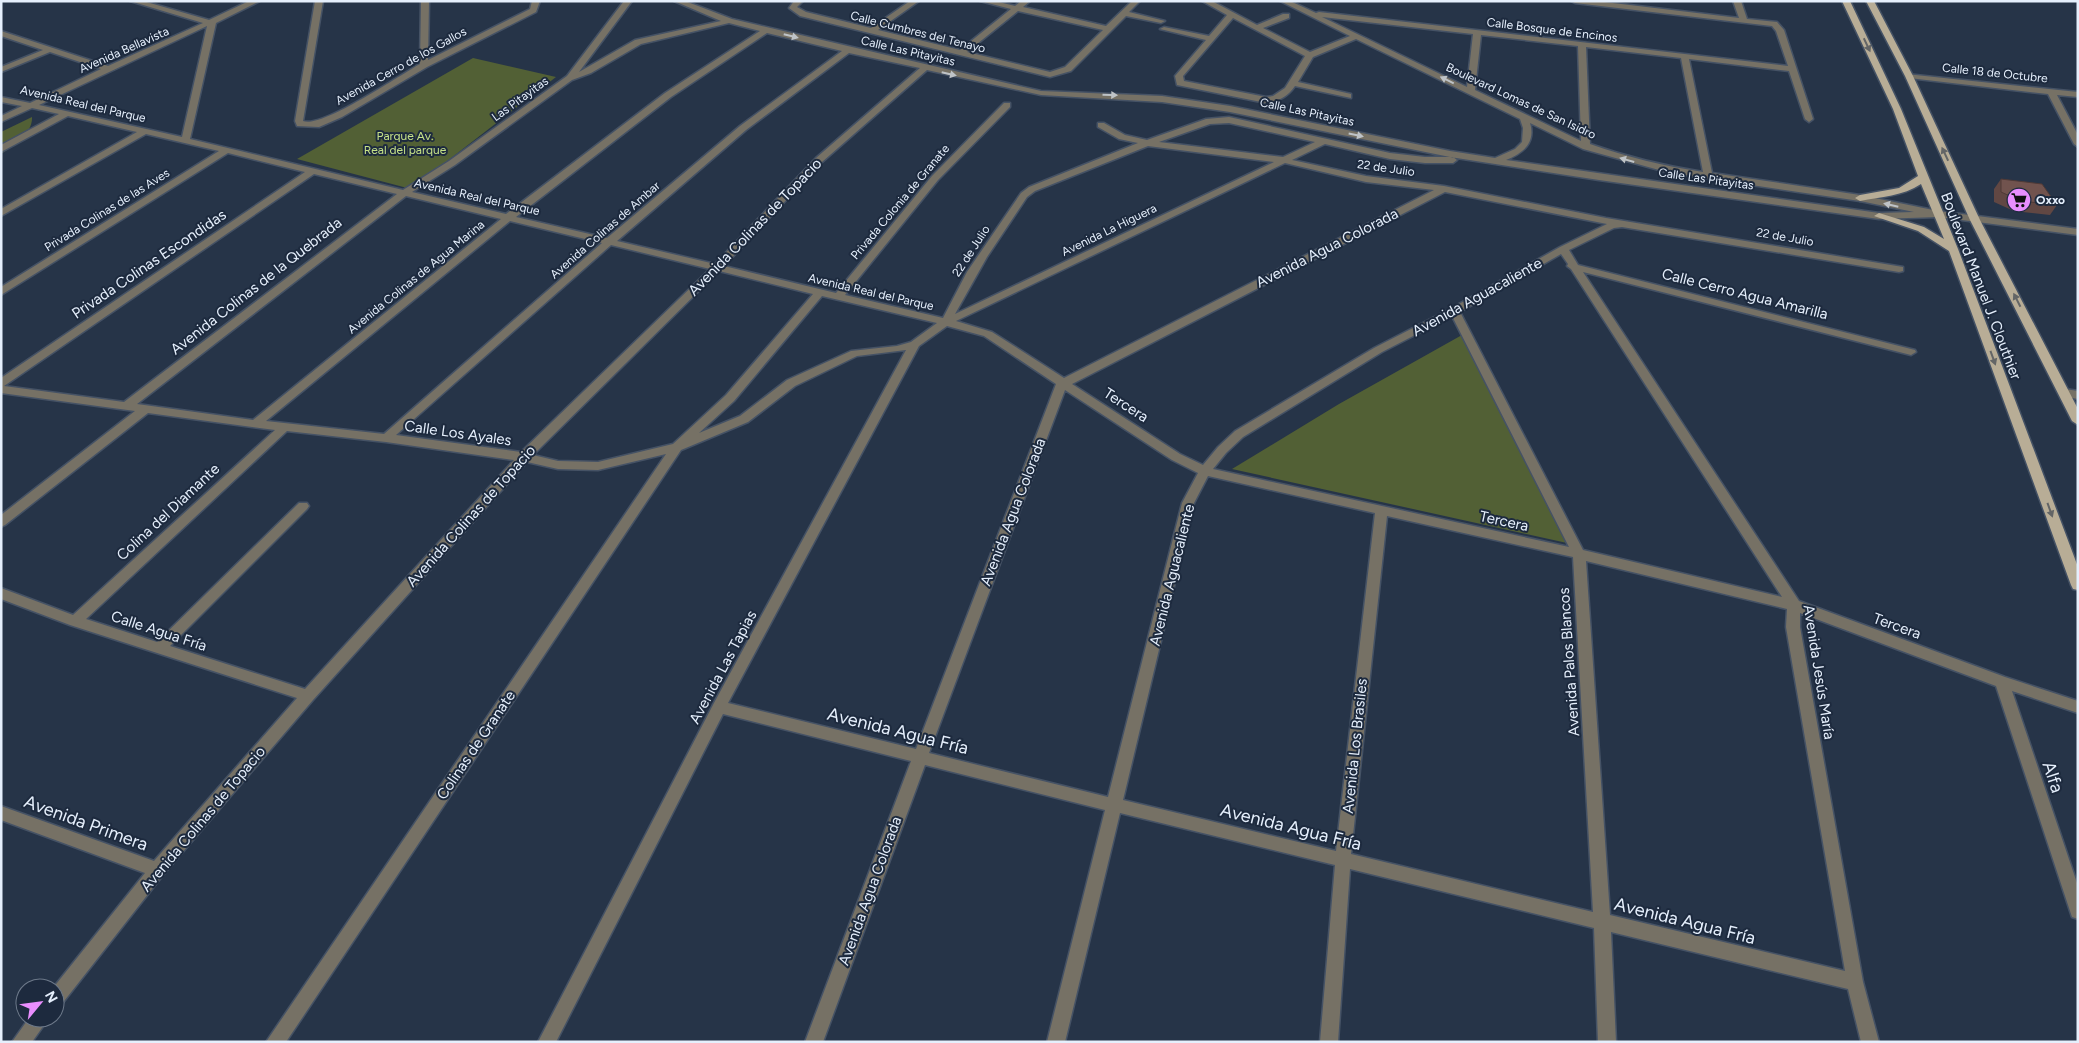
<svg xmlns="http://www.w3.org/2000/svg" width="2079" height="1043" font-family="Figtree,sans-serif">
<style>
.green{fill:#526035}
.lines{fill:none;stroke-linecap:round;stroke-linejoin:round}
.minor-casing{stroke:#455265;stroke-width:3}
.major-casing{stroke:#455265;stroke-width:3}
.minor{fill:#767165;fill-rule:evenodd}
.major{fill:#b8ad96;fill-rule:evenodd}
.wall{fill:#614743}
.building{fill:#71534e;stroke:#4f3a37}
.oneway{fill:#bec3c7}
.oneway2{fill:#636566}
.labels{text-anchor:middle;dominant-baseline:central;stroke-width:4;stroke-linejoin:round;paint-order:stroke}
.far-street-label{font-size:12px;fill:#e5effc;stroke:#1d2a3e}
.far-park-label{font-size:12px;fill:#c5e188;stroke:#1d2a3e}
.far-poi-label{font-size:12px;font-weight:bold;fill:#e5effc;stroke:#1d2a3e;text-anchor:start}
.street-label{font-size:15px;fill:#e5effc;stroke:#1d2a3e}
.near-street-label{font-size:18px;fill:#e5effc;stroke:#1d2a3e}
</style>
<rect width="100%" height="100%" fill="#263448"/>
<!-- green -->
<path class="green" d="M473,58L556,77L411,189L297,159Z
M32,117C33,133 13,146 1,154V132Z
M1462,335L1567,543L1232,469L1339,404Z"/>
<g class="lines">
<!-- minor casing -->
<g class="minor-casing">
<path id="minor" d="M130,1H143L209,20L249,1H260L216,23L190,139L403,190L449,161L567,76L624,1H632L579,72L635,40L721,21L674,1H685L732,19L1041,91L1162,96L1230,106L1450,151L1495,158L1515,149L1522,142L1523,128L1520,119L1356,39L1313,57L1298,82L1351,94V98L1295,86C1287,97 1279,101 1266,103L1177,85L1175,76L1206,40L1160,29L1164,27L1209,36L1227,15L1202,1H1212L1257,25L1283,14H1289V18L1263,28L1310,52L1350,36L1280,1H1290L1316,13L1319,12L1788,66L1776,31L1772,26L1575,3L1571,1H1596L1739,18L1733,1H1741L1747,19L1777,22L1784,30L1813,119L1809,122L1805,119L1789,71L1689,59L1712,173L1860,195L1938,211L2078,229V235L1938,217L1879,219L1599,180L1450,157L1230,112L1162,102L1041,95L927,70L822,162L724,266L836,293L932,176L1004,103H1010V107L938,180L845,295L943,318L967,272L1021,193L1029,187L1138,143L1119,139L1098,127V123H1104L1125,135L1147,140L1206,119L1229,117L1390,153L1425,157H1453L1457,160L1453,163H1425L1390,159L1325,144L1292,160L1366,176L1444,186L1606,218L1903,267V271L1899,272L1622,227L1614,228L1569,250L1578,265L1915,350L1916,352L1911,355L1583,272L1799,601L2005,677L2078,701V713L2012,691L2078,886V919L2072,917L2070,911L1996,686L1800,613V627L1863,982L1879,1042H1861L1848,989L1611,932L1616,1042H1598L1594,928L1350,869L1338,1042H1320L1335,865L1120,813L1065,1042H1047L1105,810L925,765L823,1042H805L911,761L723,714L556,1042H538L714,703L906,350L857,356L795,386L748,422L681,450L286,1042H266L666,454L598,470L558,469L527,462L313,700L163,875L61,1005L55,1008V988H53L145,873L1,820V806L154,861L297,698L70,625L1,599V588L73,615L275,430L148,413L5,525L1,527V515L135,411L1,393V378L305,172L228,153L1,295V287L219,151L146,134L1,216V209L137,132L68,116L1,152V145L59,114L32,108L1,122V116L22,106L1,102V97L30,103L101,69L50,52L1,72V67L43,50L1,36V31L108,66L203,23ZM1322,17L1473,34L1467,87ZM1233,18L1305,56L1285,88L1273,96L1266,97L1184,81L1183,76ZM729,23L760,31L665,93L506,214L412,192L455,165L572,80L591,73L641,44ZM207,26L182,137L39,105ZM767,33L842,51L740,126L607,238L516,217L671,97ZM1481,35L1578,46L1581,141L1475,90ZM1586,47L1681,58L1703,172C1664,166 1627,157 1590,144ZM849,53L920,68L816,158L715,264L617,241L746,130ZM1229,123L1315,142L1283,157L1159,142L1210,124ZM1530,123L1583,149L1670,173L1860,201L1914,212L1879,213L1506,160C1523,153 1536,143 1530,123ZM1148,146L1274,162L955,314L987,257L1027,197L1035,191ZM1285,163L1366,182L1434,190L1064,378L992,332L956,321ZM314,174L397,194L124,402L4,386ZM1445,192L1607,224L1560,247L1450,309L1374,348L1235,431L1218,447L1203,465L1180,454L1072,384ZM406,196L501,219L253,420L137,404ZM510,221L602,243L384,434L266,421ZM611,245L710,269L521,452L396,435ZM1561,254L1568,264L1567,266L1571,269L1782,597L1583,550L1460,312ZM719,271L813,294L726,395L673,444L598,462L558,461L533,455ZM822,296L937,323L911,342L897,346L851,351L787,380L740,416L699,433L734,401ZM1452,316L1569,547L1213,469L1226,453L1243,437L1382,352ZM947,326L984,336L1056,384L916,749L728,703L919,346ZM1065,390L1172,460L1198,473L1182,503L1108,797L929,753ZM287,431L386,442L514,460L305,689L170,646L307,509L309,506L307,503H299L157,642L86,619ZM1208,476L1375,513L1336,851L1123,800L1194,503ZM1387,516L1573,557L1593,912L1351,854ZM1586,561L1787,609L1786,627L1845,971L1610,915Z
M315,1H323L303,121C321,129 400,75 420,64L421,1H429L428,60L530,9L532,1H540L536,12L427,67L342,117L319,127L297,126L295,121Z
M794,1H803L797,7L806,12L871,28L910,1H919L878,30L960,50L1011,9L980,1H995L1015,6L1021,1H1030L1023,7L1106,26L1132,1H1140L1129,12L1165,21L1161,23L1126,16L1071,71L1050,77L800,16L789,8ZM1018,11L1103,30L1065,67L1050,72L967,52Z
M1906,74L2078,92V97L2057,95L2078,135V147L2074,144L2048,94L1909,78H1906Z
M2065,389L2078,391V399L2061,396L2059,393L2061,390Z
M29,1018H49L32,1042H12Z"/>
</g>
<!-- major casing -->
<g class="major-casing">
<path id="major" d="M1842,1H1850L1901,109L1958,249L2078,567V590L2073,589L2071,585L1949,251L1918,231L1874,216L1879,213L1924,227L1944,239L1921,184C1903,196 1881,197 1860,201L1855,198L1860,195L1899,188L1918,176L1893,109Z
M1866,1H1874L1913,76L1980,220L2078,409V425L2072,421L1970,220L1905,76Z"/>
</g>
<!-- minor -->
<use href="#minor" class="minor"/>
<!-- major -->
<use href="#major" class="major"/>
</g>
<!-- wall -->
<path class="wall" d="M2001,179L2057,205L2050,215L2014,211L1994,202V189Z"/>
<!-- building -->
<path class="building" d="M2001,179L2042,184L2057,205L2021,201L2001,192Z"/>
<!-- one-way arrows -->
<defs><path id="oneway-solid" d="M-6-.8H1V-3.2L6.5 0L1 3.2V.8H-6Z" transform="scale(1.25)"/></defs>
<g class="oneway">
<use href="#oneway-solid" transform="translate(791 36) rotate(14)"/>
<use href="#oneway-solid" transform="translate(949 74) rotate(13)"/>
<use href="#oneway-solid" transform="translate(1447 80) rotate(-154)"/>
<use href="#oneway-solid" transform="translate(1110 95) rotate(2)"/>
<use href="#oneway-solid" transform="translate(1356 135) rotate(12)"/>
<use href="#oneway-solid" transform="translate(1627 160) rotate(-164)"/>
<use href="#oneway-solid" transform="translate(1891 205) rotate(-167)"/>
</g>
<g class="oneway2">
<use href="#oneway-solid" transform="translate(1867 45) rotate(65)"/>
<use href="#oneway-solid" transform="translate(1945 154) rotate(-115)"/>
<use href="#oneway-solid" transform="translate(2017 300) rotate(-117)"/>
<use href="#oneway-solid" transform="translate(1993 358) rotate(70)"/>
<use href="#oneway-solid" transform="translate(2050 510) rotate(70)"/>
</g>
<!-- icons -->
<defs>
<g id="supermarket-disc" transform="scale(1.25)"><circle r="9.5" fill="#e98efe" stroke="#1d2a3e"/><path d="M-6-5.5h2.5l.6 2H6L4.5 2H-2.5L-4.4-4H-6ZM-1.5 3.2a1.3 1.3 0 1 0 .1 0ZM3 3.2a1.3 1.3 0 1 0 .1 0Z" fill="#111"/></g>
</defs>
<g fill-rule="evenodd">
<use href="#supermarket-disc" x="2019" y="200"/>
</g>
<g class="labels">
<!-- far-street labels -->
<g class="far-street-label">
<text transform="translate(1552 30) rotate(7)">Calle Bosque de Encinos</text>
<text transform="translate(918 32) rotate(14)">Calle Cumbres del Tenayo</text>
<text transform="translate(124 50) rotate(-24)">Avenida Bellavista</text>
<text transform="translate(908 51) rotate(13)">Calle Las Pitayitas</text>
<text transform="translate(401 66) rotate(-29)">Avenida Cerro de los Gallos</text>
<text transform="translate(1995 73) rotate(6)">Calle 18 de Octubre</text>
<text transform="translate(520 99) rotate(-36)">Las Pitayitas</text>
<text transform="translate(1521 101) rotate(25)">Boulevard Lomas de San Isidro</text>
<text transform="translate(83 104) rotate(13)">Avenida Real del Parque</text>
<text transform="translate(1307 112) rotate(12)">Calle Las Pitayitas</text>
<text transform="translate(1386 168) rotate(8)">22 de Julio</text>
<text transform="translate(1706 179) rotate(8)">Calle Las Pitayitas</text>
<text transform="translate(477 197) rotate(13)">Avenida Real del Parque</text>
<text transform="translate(900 202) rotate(-50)">Privada Colonia de Granate</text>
<text transform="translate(107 210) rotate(-32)">Privada Colinas de las Aves</text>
<text transform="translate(605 230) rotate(-41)">Avenida Colinas de Ambar</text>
<text transform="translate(1109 230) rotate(-26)">Avenida La Higuera</text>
<text transform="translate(1785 237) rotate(10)">22 de Julio</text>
<text transform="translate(971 251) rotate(-57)">22 de Julio</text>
<text transform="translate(416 277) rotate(-39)">Avenida Colinas de Agua Marina</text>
<text transform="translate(871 292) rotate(13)">Avenida Real del Parque</text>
</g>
<!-- far-park labels -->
<g class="far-park-label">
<text x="405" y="136">Parque Av.<tspan x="405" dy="14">Real del parque</tspan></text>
</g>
<!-- far-poi labels -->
<g class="far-poi-label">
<text x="2036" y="200">Oxxo</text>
</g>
<!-- street labels -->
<g class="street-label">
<text transform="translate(755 227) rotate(-46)">Avenida Colinas de Topacio</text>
<text transform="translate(1327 248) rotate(-27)">Avenida Agua Colorada</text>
<text transform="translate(149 264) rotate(-34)">Privada Colinas Escondidas</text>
<text transform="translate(256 286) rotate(-38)">Avenida Colinas de la Quebrada</text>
<text transform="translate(1981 286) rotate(69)">Boulevard Manuel J. Clouthier</text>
<text transform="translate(1745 294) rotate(14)">Calle Cerro Agua Amarilla</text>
<text transform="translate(1477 297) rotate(-29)">Avenida Aguacaliente</text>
<text transform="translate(1126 405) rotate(33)">Tercera</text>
<text transform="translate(458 433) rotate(8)">Calle Los Ayales</text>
<text transform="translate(168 512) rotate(-43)">Colina del Diamante</text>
<text transform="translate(1013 512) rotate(-69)">Avenida Agua Colorada</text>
<text transform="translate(471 516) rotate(-48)">Avenida Colinas de Topacio</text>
<text transform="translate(1504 521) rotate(12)">Tercera</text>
<text transform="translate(1172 575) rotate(-76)">Avenida Aguacaliente</text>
<text transform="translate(1897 626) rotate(20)">Tercera</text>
<text transform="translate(159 631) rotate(18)">Calle Agua Fría</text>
<text transform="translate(1569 662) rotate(-94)">Avenida Palos Blancos</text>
<text transform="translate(723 667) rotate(-62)">Avenida Las Tapias</text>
<text transform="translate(1819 672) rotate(81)">Avenida Jesús María</text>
<text transform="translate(476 745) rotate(-56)">Colinas de Granate</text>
<text transform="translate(1355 746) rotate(-84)">Avenida Los Brasiles</text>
<text transform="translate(203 819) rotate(-50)">Avenida Colinas de Topacio</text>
<text transform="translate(870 891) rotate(-70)">Avenida Agua Colorada</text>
</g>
<!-- near-street labels -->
<g class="near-street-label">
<text transform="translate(898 731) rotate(14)">Avenida Agua Fría</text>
<text transform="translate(2053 777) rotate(72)">Alfa</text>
<text transform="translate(86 823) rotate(20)">Avenida Primera</text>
<text transform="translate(1291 827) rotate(14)">Avenida Agua Fría</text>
<text transform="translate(1685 921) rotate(14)">Avenida Agua Fría</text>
</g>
</g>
<!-- border -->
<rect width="2079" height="1043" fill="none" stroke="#e5effc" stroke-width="5"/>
<!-- north arrow -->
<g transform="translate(40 1003) rotate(61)"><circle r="24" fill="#1d2a3e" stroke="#6d798a"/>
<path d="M0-4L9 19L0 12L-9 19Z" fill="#e98efe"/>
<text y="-8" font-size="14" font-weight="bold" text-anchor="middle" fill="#e5effc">N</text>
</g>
</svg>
